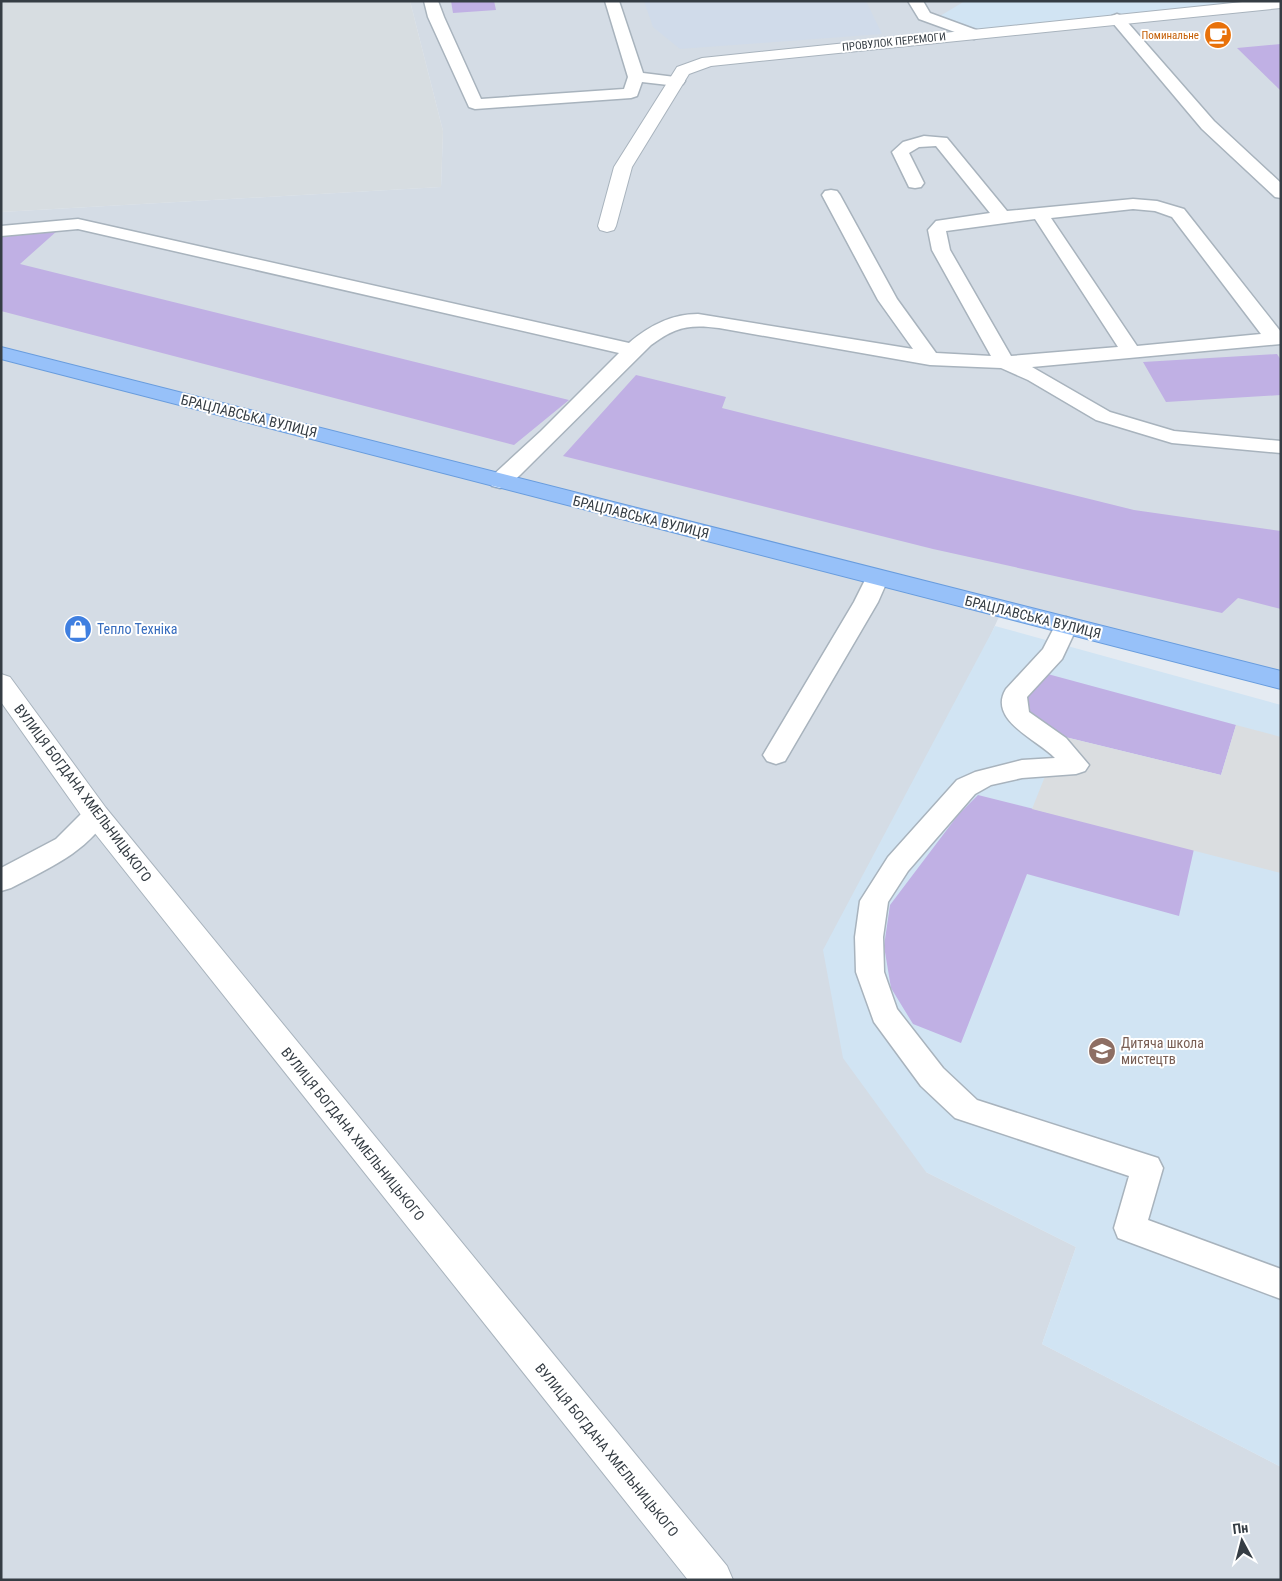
<svg xmlns="http://www.w3.org/2000/svg" width="1282" height="1581" font-family="'Roboto Condensed',sans-serif">
<style>
.residential{fill:#d4dce5}
.commercial{fill:#d1e4f3}
.industrial{fill:#d7dde1}
.education{fill:#d0dbea}
.green{fill:#c0b0e4}
.parking{fill:#dadde0}
.lines{fill:none;stroke-linecap:round;stroke-linejoin:round}
.lane-casing{stroke:#a8b3bd;stroke-width:3}
.street-casing{stroke:#a8b3bd;stroke-width:2}
.primary-casing{stroke:#689cdd;stroke-width:2}
.lane{fill:#fff;fill-rule:evenodd}
.street{fill:#fff;fill-rule:evenodd}
.primary{fill:#97c1f9;fill-rule:evenodd}
.labels{text-anchor:middle;dominant-baseline:central;stroke-width:4;stroke-linejoin:round;paint-order:stroke}
.far-food-label{font-size:11px;fill:#c56008;stroke:#fff;text-anchor:end}
.far-street-label{font-size:11px;fill:#353d44;stroke:#fff}
.street-label{font-size:14px;fill:#353d44;stroke:#fff}
.shop-label{font-size:14px;fill:#366cbe;stroke:#fff;text-anchor:start}
.education-label{font-size:14px;fill:#785e54;stroke:#fff;text-anchor:start}
</style>
<rect width="100%" height="100%" fill="#e5ebf2"/>
<!-- residential -->
<path class="residential" d="M410,1H1281V671L1006,601L984,650L926,1172L1076,1247L1042,1344L1281,1467V1580H1V212L441,187L443,131Z"/>
<!-- commercial -->
<path class="commercial" d="M965,1H1281L974,34L940,16Z
M995,626L1281,705V1467L1042,1344L1076,1247L926,1172L843,1058L823,950Z"/>
<!-- industrial -->
<path class="industrial" d="M1,1H410L443,131L441,187L1,212Z"/>
<!-- education -->
<path class="education" d="M644,1H866L882,34L680,49L653,27Z"/>
<!-- green -->
<path class="green" d="M451,1H494L496,10L453,13Z
M1281,44V91L1237,48Z
M57,231L20,264L569,400L514,445L1,311V235Z
M1277,354L1281,360V395L1166,402L1143,362Z
M636,375L726,397L722,408L1134,510L1281,531V609L1238,598L1222,613L933,549L563,456Z
M1044,673L1236,725L1221,775L1061,736L1025,715L1021,696Z
M978,795L1194,849L1179,916L1027,874L961,1043L913,1024L891,988L884,946L890,905L958,815Z"/>
<!-- parking -->
<path class="parking" d="M1236,725L1281,737V873L1032,809L1061,736L1221,775Z"/>
<g class="lines">
<!-- lane casing -->
<g class="lane-casing">
<path id="lane" d="M424,1H438L444,17L481,99L624,89L628,77L605,1H619L643,73L683,78L685,81L683,84L677,86L642,82L637,96L631,98L475,109L469,107L428,17Z
M908,1H923L930,13L979,31L982,34L979,37L974,39L919,19Z
M1117,14L1122,16L1214,121L1281,183V198L1275,197L1202,129L1112,22L1109,19L1112,16Z
M924,136L947,138L1007,211L1133,199L1157,201L1184,209L1281,332V344L1032,367L1110,412L1174,431L1281,441V453L1172,443L1096,420L1028,380L1001,368L930,365L719,328C689,324 675,327 651,345L520,475L508,486L500,488L492,486L489,481L492,476L541,431L619,353L78,229L1,236V226L78,219L629,343C649,326 671,314 698,314L913,349L878,300L822,195L825,191L831,190L837,191L840,195L897,299L936,353L991,356L932,250L928,230L936,221L990,213L936,146L919,147L909,153L924,183L921,187L915,188L909,187L892,152L903,142ZM1133,209L1155,211L1172,217L1261,334L1137,346L1051,218ZM1035,219L1118,347L1011,356L950,250L946,231Z
M877,570L885,572L889,577L878,602L785,761L776,764L767,761L763,755L854,602L869,572Z
M1066,617L1074,620L1078,625L1062,659L1027,697L1029,712L1066,738L1089,765L1085,771L1076,774L1022,778L991,785L975,794L908,871L888,902L883,937L884,972L897,1009L943,1068L977,1100L1158,1158L1163,1168L1148,1220L1281,1269V1299L1118,1238L1114,1228L1129,1176L955,1118L921,1086L874,1022L856,972L855,937L860,901L888,857L957,780L975,772L1022,760L1055,758C1038,740 987,720 1006,689L1043,649L1058,620Z
M96,805L105,808L109,815C88,852 47,869 11,888L1,891V868L56,839L87,808Z"/>
</g>
<!-- street casing -->
<g class="street-casing">
<path id="street" d="M1252,1H1281V8L711,66L689,74L632,167L616,226L614,230L607,232L600,230L598,226L614,167L677,67L702,58Z
M1,674L10,677L106,808L727,1566L733,1580H688L86,822L1,702Z"/>
</g>
<!-- primary casing -->
<g class="primary-casing">
<path id="primary" d="M1,347L1281,671V689L1,359Z"/>
</g>
<!-- lane -->
<use href="#lane" class="lane"/>
<!-- street -->
<use href="#street" class="street"/>
<!-- primary -->
<use href="#primary" class="primary"/>
</g>
<!-- icons -->
<defs>
<g id="cafe-disc" transform="scale(1.4375)"><circle r="9.5" fill="#e8710a" stroke="#fff"/><path d="M-5.5-4.5H6V0H3Q3 3.5 0 3.5H-2.5Q-5.5 3.5-5.5 0ZM3-3.2v2h1.7v-2ZM-6 4.5H4V6H-6Z" fill="#fff"/></g>
<g id="shop-disc" transform="scale(1.4375)"><circle r="9.5" fill="#3f7fe0" stroke="#fff"/><path d="M-5-2.5h2.3a2.7 3.5 0 0 1 5.4 0H5L5.5 6h-11ZM-1.5-2.5h3a1.5 2.3 0 0 0-3 0Z" fill="#fff"/></g>
<g id="school-disc" transform="scale(1.4375)"><circle r="9.5" fill="#8d6e63" stroke="#fff"/><path d="M0-5L7-2L0 1L-7-2ZM-4 1L0 2.5L4 1V4Q0 6-4 4Z" fill="#fff"/></g>
</defs>
<g fill-rule="evenodd">
<use href="#cafe-disc" x="1218" y="35"/>
<use href="#shop-disc" x="78" y="629"/>
<use href="#school-disc" x="1102" y="1051"/>
</g>
<g class="labels">
<!-- far-food labels -->
<g class="far-food-label">
<text x="1199" y="35">Поминальне</text>
</g>
<!-- far-street labels -->
<g class="far-street-label">
<text transform="translate(894 42) rotate(-6)">ПРОВУЛОК ПЕРЕМОГИ</text>
</g>
<!-- street labels -->
<g class="street-label">
<text transform="translate(249 416) rotate(14)">БРАЦЛАВСЬКА ВУЛИЦЯ</text>
<text transform="translate(641 517) rotate(14)">БРАЦЛАВСЬКА ВУЛИЦЯ</text>
<text transform="translate(1033 617) rotate(14)">БРАЦЛАВСЬКА ВУЛИЦЯ</text>
<text transform="translate(83 793) rotate(53)">ВУЛИЦЯ БОГДАНА ХМЕЛЬНИЦЬКОГО</text>
<text transform="translate(353 1134) rotate(51)">ВУЛИЦЯ БОГДАНА ХМЕЛЬНИЦЬКОГО</text>
<text transform="translate(607 1450) rotate(51)">ВУЛИЦЯ БОГДАНА ХМЕЛЬНИЦЬКОГО</text>
</g>
<!-- shop labels -->
<g class="shop-label">
<text x="97" y="629">Тепло Техніка</text>
</g>
<!-- education labels -->
<g class="education-label">
<text x="1121" y="1043">Дитяча школа<tspan x="1121" dy="16">мистецтв</tspan></text>
</g>
</g>
<!-- border -->
<rect width="1282" height="1581" fill="none" stroke="#353d44" stroke-width="5"/>
<!-- north arrow -->
<g transform="translate(1242 1541) rotate(353)" stroke="#ffffff" stroke-width="4" paint-order="stroke">
<path d="M0-4L9 19L0 12L-9 19Z" fill="#353d44"/>
<text y="-8" font-size="14" font-weight="bold" text-anchor="middle" fill="#353d44">Пн</text>
</g>
</svg>
